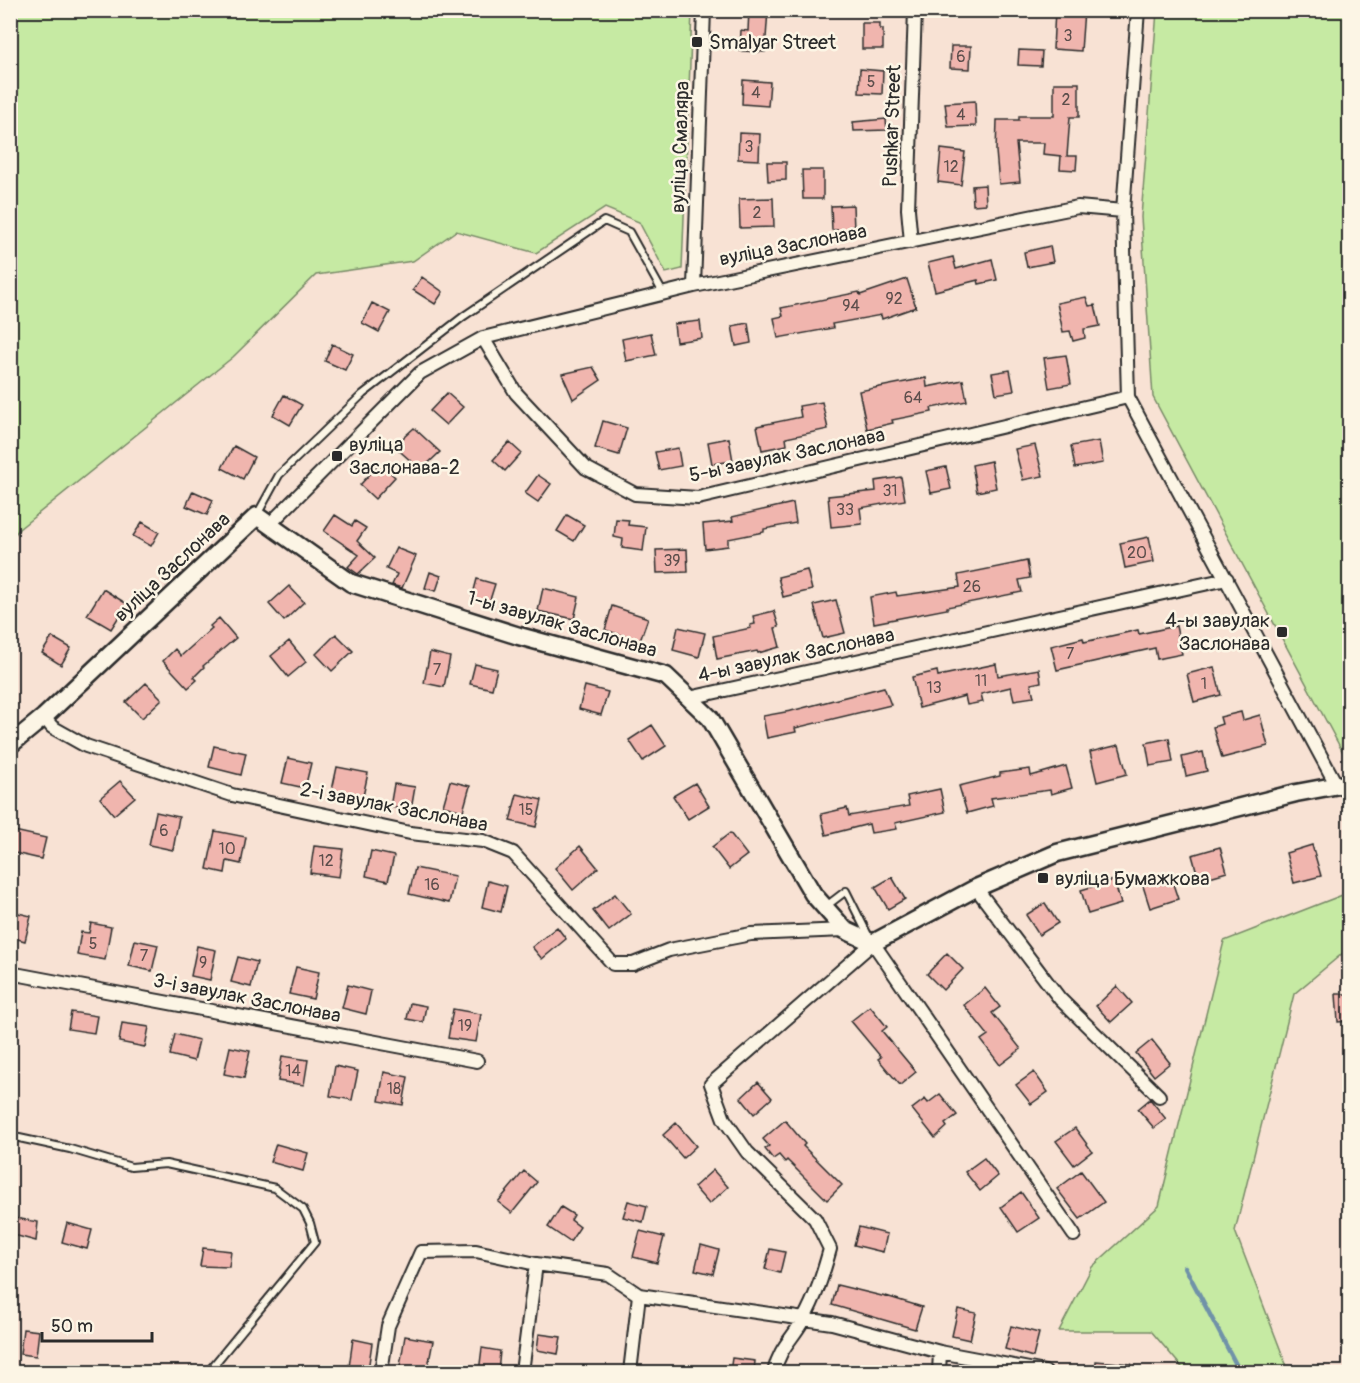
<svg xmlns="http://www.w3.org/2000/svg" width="1360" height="1383" font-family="Pangolin,sans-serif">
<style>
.green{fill:#c6eaa3;stroke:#788a67;stroke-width:1.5}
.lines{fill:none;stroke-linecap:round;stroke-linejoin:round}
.stream{stroke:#6f92a8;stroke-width:4.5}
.building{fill:#f0b5ae;stroke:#2b2b2b;stroke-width:1.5}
.lane-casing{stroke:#2b2b2b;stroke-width:10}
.street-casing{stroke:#2b2b2b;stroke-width:16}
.secondary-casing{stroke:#2b2b2b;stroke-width:21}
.lane{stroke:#fcf5e5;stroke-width:6}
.street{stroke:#fcf5e5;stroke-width:12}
.secondary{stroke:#fcf5e5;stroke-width:16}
.poi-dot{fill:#2b2b2b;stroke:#fcf5e5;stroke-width:2}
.labels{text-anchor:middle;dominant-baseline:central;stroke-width:5;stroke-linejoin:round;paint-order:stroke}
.number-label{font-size:16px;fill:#5c4e4c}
.poi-label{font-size:20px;fill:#2b2b2b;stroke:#fcf5e5;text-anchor:start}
.street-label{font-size:20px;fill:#2b2b2b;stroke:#fcf5e5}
</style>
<rect width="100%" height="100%" fill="#f8e2d4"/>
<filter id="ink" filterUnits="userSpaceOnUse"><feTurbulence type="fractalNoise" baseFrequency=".0167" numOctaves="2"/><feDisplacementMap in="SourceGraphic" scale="12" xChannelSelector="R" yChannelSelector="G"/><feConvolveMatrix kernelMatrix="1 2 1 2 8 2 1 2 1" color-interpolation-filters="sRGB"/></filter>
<g filter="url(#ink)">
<!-- green -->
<path class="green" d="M11,10L692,11L682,269L666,273L639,222L605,208L536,253L456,231L413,261L316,275L233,357L19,529L11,539Z
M1157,11H1349V760H1347L1153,397L1141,217Z
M1345,894L1349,900V948L1294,994L1235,1231L1289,1372H1186L1151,1331H1059L1092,1267L1159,1206L1224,941Z"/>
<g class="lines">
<!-- stream -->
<path class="stream" d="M1185,1267L1240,1372"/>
</g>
<!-- building -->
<path class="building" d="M749,10H768L765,52L740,51L741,30L748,31Z
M1055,10H1084L1081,51L1053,49Z
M862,23H880V29H883V49H862Z
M951,46H971L970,69L950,68Z
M1019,50L1042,51L1041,66L1018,65Z
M860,69L883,71L882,94L859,93Z
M743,80L770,82L768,106L742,104Z
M1054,83H1079V117H1070L1067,156H1077L1076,170L1060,169L1061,156L1043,154L1044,143H1016L1020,182L999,184L996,151L997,120H1019V116H1054Z
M975,101L976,126L948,127L945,103Z
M886,119L887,130L854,131L853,122Z
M739,133L760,134L759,160L738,159Z
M941,149L965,152L961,185L938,182Z
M767,162H786V180L768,181Z
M802,170H823V199H803Z
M985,185L986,204L973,205L972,186Z
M773,198L774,227L740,228L739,199Z
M853,205L854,230H832L831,206Z
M1050,246L1053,262L1027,267L1024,252Z
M953,257L956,269L992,259L997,280L979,284L978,280L935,291L928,263Z
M422,277L443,292L435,304L413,290Z
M907,279L916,307L882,319L881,315L832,324L833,328L778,338L774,318L783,316L781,308L859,292L860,295Z
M1086,297L1089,306L1095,305L1100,326L1084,329L1085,338L1073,341L1070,331L1063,332L1057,303Z
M372,303L390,312L379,332L362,323Z
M700,321L702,338L676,342L674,324Z
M748,323L751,343L736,346L732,326Z
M651,333L656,355L626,361L622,339Z
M332,344L353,354L345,370L325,361Z
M1066,355L1071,384L1049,388L1044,358Z
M593,367L601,380L573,399L562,374Z
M1010,370L1014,391L996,394L992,373Z
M926,378L927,387L963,380L967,401L931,408L932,412L892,420L893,423L867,429L859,391Z
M447,393L463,407L446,425L430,411Z
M284,395L302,405L290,425L273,415Z
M822,402L828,429L786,438L787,445L762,450L757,426L801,417L799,406Z
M603,421L627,428L619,455L595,448Z
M414,428L440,452L421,470L394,446Z
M729,438L733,461L712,464L708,442Z
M1099,441L1103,463L1075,468L1071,446Z
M509,442L521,453L505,471L493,460Z
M1035,445L1043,476L1023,480L1015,449Z
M234,446L254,457L243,479L222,468Z
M678,448L681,466L659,470L655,452Z
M991,461L996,488L977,492L972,465Z
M380,463L395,477L375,499L360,485Z
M946,467L951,489L931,493L926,471Z
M538,475L551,484L538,502L525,493Z
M901,477L905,500L860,508L862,524L831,527L828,496L876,491L875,481Z
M193,491L213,500L207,515L186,506Z
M793,503L796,523L764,529V532L728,539V546L705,549L703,524L733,521L732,517Z
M335,515L352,526L355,521L366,528L357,541L375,558L358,574L348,567L359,555L324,531Z
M567,515L584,525L574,541L557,531Z
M616,519L629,520L628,525L646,527L643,551L622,548L623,539L614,537Z
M142,522L159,532L151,546L133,536Z
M1149,537L1154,562L1125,568L1120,543Z
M396,548L416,556L402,588L392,585L397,574L386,569Z
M687,549L688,572L657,573L656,550Z
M1027,561L1030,578L1019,580L1022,592L947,607V609L874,623L870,597L896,592L897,596L960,587L958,575Z
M807,570L812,590L783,597L778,577Z
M430,572L441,576L436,591L425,588Z
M477,579L495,584L489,603L472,598Z
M289,586L304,602L284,621L269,604Z
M543,588L579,597L574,619L538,611Z
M103,589L127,604L111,629L87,615Z
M836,600L845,633L823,638L814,605Z
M612,606L648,618L640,641L605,630Z
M774,611L779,627L775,628L780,647L758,653L757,651L717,659L713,636L751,628L750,625L755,624L753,616Z
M219,618L236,638L203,666L204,667L194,677L197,680L188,688L163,661L175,649L181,656L212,628L210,626Z
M1176,626L1182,654L1157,659L1155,648L1057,670L1051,646L1083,638L1084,642L1138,630L1139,634Z
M678,627L705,633L699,657L673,650Z
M336,634L353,651L332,671L316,654Z
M52,637L71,648L61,665L42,653Z
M289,641L306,662L288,677L271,656Z
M430,652L450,657L444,687L424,683Z
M475,664L497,669L492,689L470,684Z
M996,664L998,676L1039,669L1041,682L1031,684L1034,697L1014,700L1011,687L981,694L983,702L967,705L965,696L919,708L912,677L937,671L938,676Z
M1214,667L1221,695L1194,702L1187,674Z
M146,683L162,699L142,718L126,702Z
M585,686L608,692L601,715L579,709Z
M884,687L891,705L795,728L796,732L767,738L763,716L791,711Z
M1241,712L1243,720L1260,715L1268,746L1222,758L1213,727L1222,724L1220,717Z
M652,725L666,746L643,761L629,740Z
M1169,738L1173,762L1150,766L1146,743Z
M1119,745L1127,774L1097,782L1090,752Z
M214,746L246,753L241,775L209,767Z
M1203,752L1207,771L1186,776L1182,757Z
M288,758L311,763L305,788L282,783Z
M1066,766L1072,788L1051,794L1050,790L991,798L993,806L967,813L959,786L1000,776V773L1030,769L1031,776Z
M337,767L368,773L362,801L331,795Z
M120,781L135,797L114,815L100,798Z
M450,781L470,786L463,811L443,806Z
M695,783L709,806L688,819L673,796Z
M394,784L415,787L411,810L390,807Z
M940,789L945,812L895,823L897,829L871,833L869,824L826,835L821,814L847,808L849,816L909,806L907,796Z
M517,794L542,800L536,827L510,821Z
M156,812L179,817L173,850L149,845Z
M10,830L46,838L41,859L10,852Z
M215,831L246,837L241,864L227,861L225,873L207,869Z
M730,833L747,855L729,869L712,847Z
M1312,845L1321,876L1294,883L1286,853Z
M314,846L343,849L339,877L310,873Z
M580,846L598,868L573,890L555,868Z
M1220,847L1227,872L1199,880L1192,855Z
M371,851L394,856L388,881L366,876Z
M415,868L455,876L449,903L409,894Z
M892,877L905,899L888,909L875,887Z
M1161,877L1163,884L1172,881L1178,899L1150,908L1142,883Z
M1114,880L1121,904L1088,914L1081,890Z
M488,881L507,886L501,912L482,907Z
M615,894L631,914L609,931L593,911Z
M1045,903L1058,923L1039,935L1026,915Z
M10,911L31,916L25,941L10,937Z
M91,923L111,927L105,960L77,955L81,932L89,933Z
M557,927L566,939L542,959L532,947Z
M135,940L158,945L152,971L129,966Z
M197,946L216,950L210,980L191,976Z
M947,953L963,969L943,990L927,974Z
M238,957L257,962L251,987L231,982Z
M296,967L319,972L313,999L289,994Z
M348,985L371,991L366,1014L342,1008Z
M1117,986L1132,1003L1111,1022L1096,1006Z
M985,988L1000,1007L992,1013L1021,1049L1000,1065L981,1040L988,1035L964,1005Z
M1336,994H1350V1021L1338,1022Z
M410,1003L426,1006L423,1022L407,1019Z
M870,1006L887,1027L882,1031L916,1072L900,1085L878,1059L881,1057L851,1021Z
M453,1009L481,1014L476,1042L448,1038Z
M71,1012L97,1016L94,1033L68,1029Z
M122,1023L149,1027L145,1047L119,1042Z
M175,1034L199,1040L194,1061L170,1055Z
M1152,1040L1170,1063L1154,1076L1136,1053Z
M230,1047L250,1051L244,1078L224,1074Z
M282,1056L308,1060L304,1085L278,1081Z
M335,1066L358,1071L352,1100L330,1096Z
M384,1072L408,1077L403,1105L379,1101Z
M1034,1072L1048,1092L1031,1104L1016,1085Z
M758,1082L772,1098L754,1114L741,1098Z
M940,1094L957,1115L945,1124L947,1127L935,1138L912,1109L925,1099L928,1103Z
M1150,1099L1166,1119L1154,1128L1138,1109Z
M785,1120L805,1144L803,1146L842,1185L827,1200L787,1160L785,1162L779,1155L773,1159L765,1149L769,1146L763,1139Z
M676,1123L696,1146L683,1158L663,1135Z
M1075,1128L1092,1151L1074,1165L1056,1141Z
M276,1144L308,1153L303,1171L270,1162Z
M984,1158L998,1176L980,1191L965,1172Z
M713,1170L728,1187L709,1204L694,1187Z
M524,1171L537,1182L512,1213L498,1202Z
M1081,1171L1104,1202L1080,1219L1057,1189Z
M1021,1192L1039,1218L1018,1232L1001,1207Z
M628,1201L647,1206L643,1222L623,1217Z
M561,1207L574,1215L571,1220L580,1227L570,1242L548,1227Z
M10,1217L38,1222L36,1241L10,1234Z
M67,1223L92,1230L87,1249L62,1242Z
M859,1227L887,1234L883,1252L854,1245Z
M640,1231L664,1237L657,1263L633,1257Z
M701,1245L719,1250L713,1274L695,1270Z
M203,1248L231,1251L229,1267L200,1266Z
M770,1249L785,1252L780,1273L765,1269Z
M837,1285L886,1297V1296L922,1307L915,1329L832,1305Z
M958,1309L976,1313L970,1340L952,1336Z
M1011,1326L1039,1333L1033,1357L1005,1349Z
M23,1329L39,1331L36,1356L20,1354Z
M539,1334L561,1337L558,1354L537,1350Z
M405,1336L433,1341L427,1372H399Z
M353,1339L372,1343L368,1370L349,1367Z
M482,1348L500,1351L498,1372H479Z
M732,1358L755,1361L754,1372H730Z
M1096,1361L1131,1364V1372H1095Z"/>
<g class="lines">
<!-- lane casing -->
<g class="lane-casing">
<path id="lane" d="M257,515L279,475L363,394L464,316L604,221L629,232L663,293
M825,907L846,891L869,937
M10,1136L70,1149L131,1167L166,1164L275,1188L303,1209L310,1223L315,1242L208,1372"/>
</g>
<!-- street casing -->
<g class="street-casing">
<path id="street" d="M1138,10L1123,211L1128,397L1337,786
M911,242L908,209L915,10
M694,286L704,10
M483,338L516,393L586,468L635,494L698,498L1128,397
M269,525L420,373L483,338L694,286L1078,207L1123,211
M689,698L1227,579
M44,717L52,727L86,746L232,795L410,833L483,841L513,853L613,964H633L669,950L751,934L845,930
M976,888L1060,999L1159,1096
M10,973L477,1061
M381,1372L388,1326L421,1252L476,1251L536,1264L608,1274L639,1295L832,1323L940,1352L1045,1372
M522,1372L536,1264
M630,1372L639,1295
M774,1372C780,1347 791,1341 803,1320C816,1297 823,1274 830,1249L815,1219L747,1152L724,1119L711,1084L873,943L1074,1235
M939,1372L940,1352"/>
</g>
<!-- secondary casing -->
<g class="secondary-casing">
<path id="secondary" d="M10,745L44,717L257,516L351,583L519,636L666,676L710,718L813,894L845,930L873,943L976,888L1057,853L1296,793L1350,783"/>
</g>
<!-- lane -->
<use href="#lane" class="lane"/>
<!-- street -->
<use href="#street" class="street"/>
<!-- secondary -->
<use href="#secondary" class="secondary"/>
</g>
</g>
<!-- markers -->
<g class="poi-dot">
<rect x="691" y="36" width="12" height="12" rx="3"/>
<rect x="331" y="450" width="12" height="12" rx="3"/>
<rect x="1276" y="626" width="12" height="12" rx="3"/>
<rect x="1037" y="872" width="12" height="12" rx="3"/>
</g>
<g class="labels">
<!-- number labels -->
<g class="number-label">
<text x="1068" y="36">3</text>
<text x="961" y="57">6</text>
<text x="871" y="82">5</text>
<text x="756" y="93">4</text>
<text x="1066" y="100">2</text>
<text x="961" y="115">4</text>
<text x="749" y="147">3</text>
<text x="951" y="167">12</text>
<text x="757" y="213">2</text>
<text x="894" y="299">92</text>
<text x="851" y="306">94</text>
<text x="913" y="398">64</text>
<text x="890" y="491">31</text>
<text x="845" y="510">33</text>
<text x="1137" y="553">20</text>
<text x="672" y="561">39</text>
<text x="972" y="587">26</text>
<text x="1070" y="654">7</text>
<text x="437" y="670">7</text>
<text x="981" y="681">11</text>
<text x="1204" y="684">1</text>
<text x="934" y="688">13</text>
<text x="526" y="810">15</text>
<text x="164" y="831">6</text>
<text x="227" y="849">10</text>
<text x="326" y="861">12</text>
<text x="432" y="885">16</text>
<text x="93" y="944">5</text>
<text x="144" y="956">7</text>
<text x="203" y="963">9</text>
<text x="465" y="1026">19</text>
<text x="293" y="1071">14</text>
<text x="394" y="1089">18</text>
</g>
<!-- poi labels -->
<g class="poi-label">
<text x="709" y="42">Smalyar Street</text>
<text x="349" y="444">вуліца<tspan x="349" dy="23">Заслонава-2</tspan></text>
<text x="1270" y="620" text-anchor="end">4-ы завулак<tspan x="1270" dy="23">Заслонава</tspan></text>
<text x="1055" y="878">вуліца Бумажкова</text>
</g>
<!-- street labels -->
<g class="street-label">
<text transform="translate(892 126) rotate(-88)">Pushkar Street</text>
<text transform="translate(680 147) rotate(-88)">вуліца Смаляра</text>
<text transform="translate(793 245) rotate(-11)">вуліца Заслонава</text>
<text transform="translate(787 455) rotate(-12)">5-ы завулак Заслонава</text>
<text transform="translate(172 567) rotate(-43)">вуліца Заслонава</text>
<text transform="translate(562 624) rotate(16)">1-ы завулак Заслонава</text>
<text transform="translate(796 655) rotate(-12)">4-ы завулак Заслонава</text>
<text transform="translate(394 807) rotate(11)">2-і завулак Заслонава</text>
<text transform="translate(247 998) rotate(11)">3-і завулак Заслонава</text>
</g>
</g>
<!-- margin -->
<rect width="1360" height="1383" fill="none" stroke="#fcf5e5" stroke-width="36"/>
<rect x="18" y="18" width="1324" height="1347" fill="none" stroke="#2b2b2b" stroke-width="2" filter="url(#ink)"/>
<!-- scale -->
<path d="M42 1332v9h110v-9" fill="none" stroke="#2b2b2b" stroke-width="3"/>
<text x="51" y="1332" font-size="18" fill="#2b2b2b" stroke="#fcf5e5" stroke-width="4.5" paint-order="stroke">50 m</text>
</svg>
